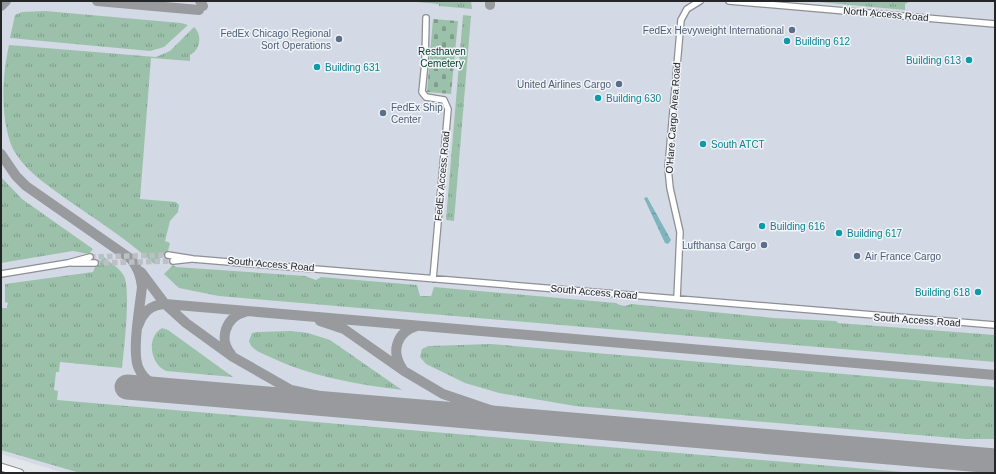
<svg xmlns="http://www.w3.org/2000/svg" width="996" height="474" font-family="Helvetica,sans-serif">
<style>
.built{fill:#d3dae5}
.grass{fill:url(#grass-tufts)}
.cemetery{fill:url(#cemetery-stones)}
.water{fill:url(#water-ripples)}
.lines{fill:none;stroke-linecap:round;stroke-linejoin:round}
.taxiway{stroke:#989a9e;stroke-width:10}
.runway{stroke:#989a9e;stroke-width:25}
.minor-tunnel{stroke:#bcbfc3;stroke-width:5.5;stroke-dasharray:5.5 3;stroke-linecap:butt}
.minor-casing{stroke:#8d8f94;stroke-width:8}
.major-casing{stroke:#8d8f94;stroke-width:9}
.minor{stroke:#fff;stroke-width:5.5}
.major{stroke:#fff;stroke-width:7}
.service-dot{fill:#5c6f8a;stroke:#f0f3f7;stroke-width:1.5}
.culture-dot{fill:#0f9aa8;stroke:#f0f3f7;stroke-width:1.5}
.labels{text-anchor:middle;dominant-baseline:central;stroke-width:3;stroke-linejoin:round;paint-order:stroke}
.street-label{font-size:10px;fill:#242527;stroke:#f0f3f7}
.service-label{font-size:10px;fill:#4e5e75;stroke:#f0f3f7;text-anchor:end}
.culture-label{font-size:10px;fill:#0d838f;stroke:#f0f3f7;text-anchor:start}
.park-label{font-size:10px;fill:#023b23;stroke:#f0f3f7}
</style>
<defs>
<pattern id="grass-tufts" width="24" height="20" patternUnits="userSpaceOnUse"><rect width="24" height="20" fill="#9cc1ab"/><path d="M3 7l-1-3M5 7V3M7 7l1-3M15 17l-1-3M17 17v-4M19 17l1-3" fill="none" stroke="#7f9d8b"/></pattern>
<pattern id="cemetery-stones" width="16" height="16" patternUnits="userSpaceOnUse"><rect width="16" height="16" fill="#9cc1ab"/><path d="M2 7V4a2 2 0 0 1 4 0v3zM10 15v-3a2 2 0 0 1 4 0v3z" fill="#7f9d8b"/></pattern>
<pattern id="water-ripples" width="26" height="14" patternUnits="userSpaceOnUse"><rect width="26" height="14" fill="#7fb4bd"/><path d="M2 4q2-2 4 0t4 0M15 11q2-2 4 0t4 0" fill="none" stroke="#68929a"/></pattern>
</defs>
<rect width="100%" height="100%" fill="#e2e5ea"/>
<!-- built -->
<path class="built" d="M1,1H995V473H65L1,454Z"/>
<!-- grass -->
<path class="grass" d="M405,1H471L472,9L439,6V4Z
M808,1H911L905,4V10Z
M45,11L181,23L188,25L164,47L150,51L10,38L15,15L22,12Z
M463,15L471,16L454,221L446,220Z
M194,27C203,35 200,50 190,55V61L151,58L140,199L176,202L179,205L178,212L170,221L165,241L170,243L168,251L154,264C128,240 98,221 69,201C48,185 24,171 12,147C0,117 2,77 9,45L156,57L170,51Z
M1,177L22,199L93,249L89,254L73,251L1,263Z
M104,257C110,263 120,268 124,276C131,290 124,350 122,368L60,362L59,372H56L54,390L58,391L57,400L914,473H80L1,450V308H7L8,303L5,302V284L93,272L95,267Z
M173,265L176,267L305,276L316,280L321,277L417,285L420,296H431L434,287L616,303C621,306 625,307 631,304L774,318L836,321L838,323L995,335V362L219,296L179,288L164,274Z
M162,328L168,330L233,377L166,371C150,364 146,337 162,328Z
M291,331L308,333L330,340L402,390C356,384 312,377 270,357C262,353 251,350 249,341L252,333L257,332Z
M491,344L995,387V439H965L575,406L499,393L465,383L426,364L420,357L422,349L428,346Z"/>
<!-- cemetery -->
<path class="cemetery" d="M433,19L458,21L451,94L427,92Z"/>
<!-- water -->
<path class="water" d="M647,197L671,240L668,244L665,243L644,198Z"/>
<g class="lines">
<!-- taxiway -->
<path class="taxiway" d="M97,1L199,10
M200,1L203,6
M490,5V1
M1,6L6,1
M1,154L16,176L26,186L131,259C138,268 141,276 142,287C140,306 131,354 139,369C144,380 154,385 164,390
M141,272L165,304L186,323L233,357L291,390L356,404L402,410
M320,321L344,329L404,371L443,394L496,412L581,426
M138,326C143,312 150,305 165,304L995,375
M231,354C218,339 226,317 245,312
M402,368C391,352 396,332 417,326
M976,459L995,460"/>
<!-- runway -->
<path class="runway" d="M127,387L995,461"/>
<!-- minor-tunnel -->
<path class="minor-tunnel" d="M90,257L168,255
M95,263L173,261"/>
<!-- minor casing -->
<g class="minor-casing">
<path id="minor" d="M729,1L995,24
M426,18L425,62L422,92L426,97L444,100L448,109L433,279
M168,255L193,259L995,325
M173,261L191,259
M72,263H95
M1,274L68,263L90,257
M677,299L680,232L670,188L668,168L681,20L687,9L700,1"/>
</g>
<!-- major casing -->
<g class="major-casing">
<path id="major" d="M1,467L20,473"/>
</g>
<!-- minor -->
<use href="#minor" class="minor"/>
<!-- major -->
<use href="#major" class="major"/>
</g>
<!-- markers -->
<g class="service-dot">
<circle cx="792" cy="30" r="4"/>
<circle cx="339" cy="39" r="4"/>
<circle cx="619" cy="84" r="4"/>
<circle cx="383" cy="113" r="4"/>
<circle cx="764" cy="245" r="4"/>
<circle cx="857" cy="256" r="4"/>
</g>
<g class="culture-dot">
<circle cx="787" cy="41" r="4"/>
<circle cx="969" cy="60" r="4"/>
<circle cx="317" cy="67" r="4"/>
<circle cx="598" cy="98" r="4"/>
<circle cx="703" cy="144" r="4"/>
<circle cx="762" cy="226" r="4"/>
<circle cx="839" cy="233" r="4"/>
<circle cx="978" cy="292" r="4"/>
</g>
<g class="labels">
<!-- street labels -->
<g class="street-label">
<text transform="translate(886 14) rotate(5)">North Access Road</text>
<text transform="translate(673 118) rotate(-86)">O'Hare Cargo Area Road</text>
<text transform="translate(442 176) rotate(-85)">FedEx Access Road</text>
<text transform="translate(271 264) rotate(5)">South Access Road</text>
<text transform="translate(594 292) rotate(5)">South Access Road</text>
<text transform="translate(917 320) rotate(4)">South Access Road</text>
</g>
<!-- service labels -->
<g class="service-label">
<text x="784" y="30">FedEx Hevyweight International</text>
<text x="331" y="33">FedEx Chicago Regional<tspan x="331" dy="12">Sort Operations</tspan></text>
<text x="611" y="84">United Airlines Cargo</text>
<text x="391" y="107" text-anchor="start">FedEx Ship<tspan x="391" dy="12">Center</tspan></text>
<text x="756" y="245">Lufthansa Cargo</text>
<text x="865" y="256" text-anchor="start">Air France Cargo</text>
</g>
<!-- culture labels -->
<g class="culture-label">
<text x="795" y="41">Building 612</text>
<text x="961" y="60" text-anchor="end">Building 613</text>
<text x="325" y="67">Building 631</text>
<text x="606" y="98">Building 630</text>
<text x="711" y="144">South ATCT</text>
<text x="770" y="226">Building 616</text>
<text x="847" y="233">Building 617</text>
<text x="970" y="292" text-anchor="end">Building 618</text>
</g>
<!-- park labels -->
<g class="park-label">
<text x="442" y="51">Resthaven<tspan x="442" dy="12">Cemetery</tspan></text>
</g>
</g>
<!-- border -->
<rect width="996" height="474" fill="none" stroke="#242527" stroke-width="4"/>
</svg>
